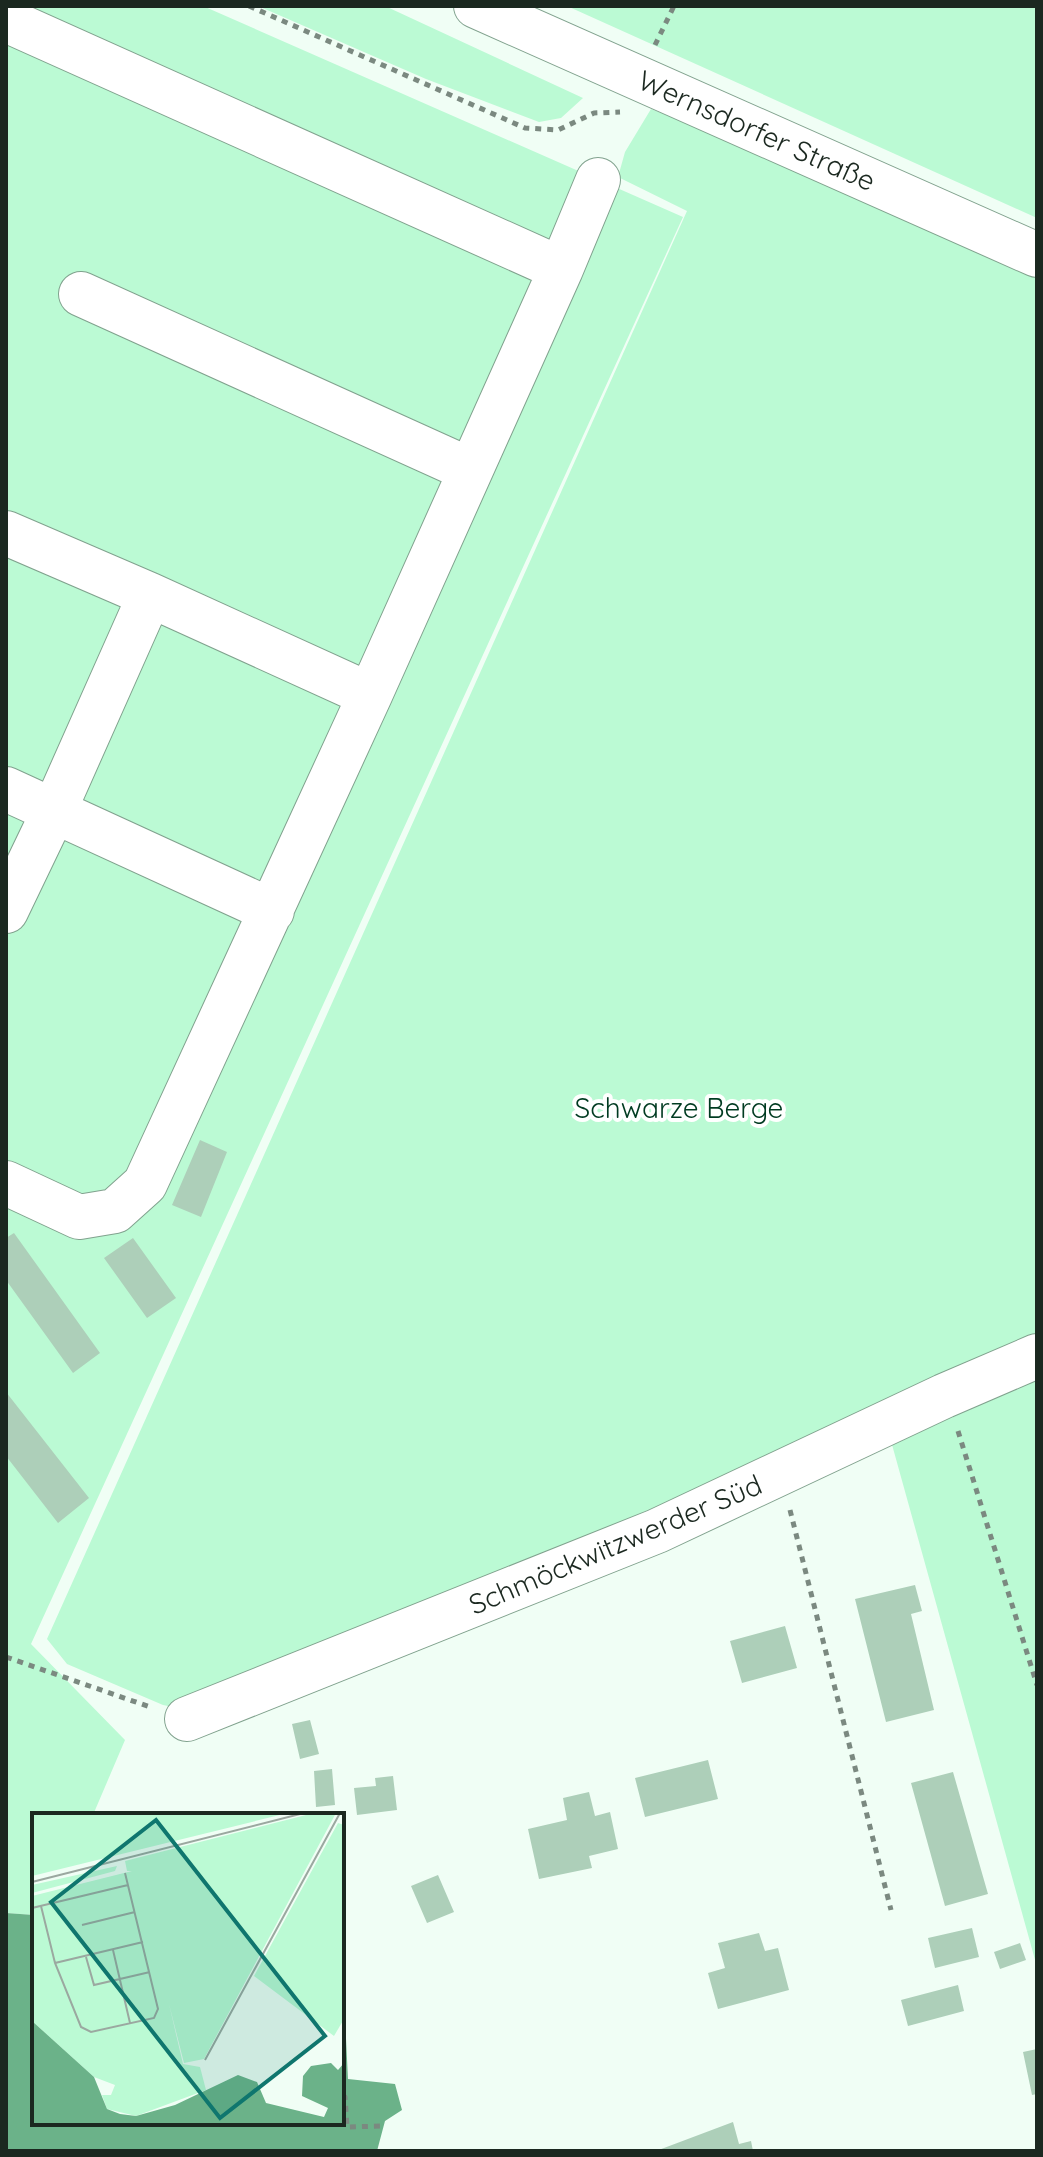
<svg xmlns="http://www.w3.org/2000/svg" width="1043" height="2157" font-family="Quicksand,sans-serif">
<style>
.green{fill:#bbfad4}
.water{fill:#6bb289}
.building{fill:#adcfb9}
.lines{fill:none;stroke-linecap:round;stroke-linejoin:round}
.minor-casing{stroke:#81a28e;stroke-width:46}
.path{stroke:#7b8980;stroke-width:5;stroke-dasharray:6 6;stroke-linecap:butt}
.minor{stroke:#fff;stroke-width:44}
.labels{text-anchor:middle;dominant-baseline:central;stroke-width:8;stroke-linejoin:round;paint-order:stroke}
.street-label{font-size:28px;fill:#1b2820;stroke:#fff}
.park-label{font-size:28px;fill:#003b21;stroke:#fff}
.inset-road{fill:none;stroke:#9ba8a0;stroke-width:2}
.view{fill:#0f766e;fill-opacity:0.15;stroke:#0f766e;stroke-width:4}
.inset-edge{fill:none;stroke:#1b2820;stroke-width:4}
</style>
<rect width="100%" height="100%" fill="#f0fef5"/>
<!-- green -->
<path class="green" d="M6,6H203L683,217L31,1644L125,1740L93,1815H34V1915L6,1913Z
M258,6H385L583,98L561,118L539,122L426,79Z
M567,6H1037V218Z
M651,109L747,146L1037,275V1338L867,1415L251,1683L183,1709L163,1705L67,1664L47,1639L687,211L618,177L625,152Z
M1037,1379V1967L891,1441Z"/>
<!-- water -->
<path class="water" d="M6,1913L34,1915V2123H342V1996L344,1998L348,2079L395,2084L402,2110L385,2121L377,2151H6Z"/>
<!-- building -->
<path class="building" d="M200,1140L227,1152L201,1217L172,1205Z
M14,1233L100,1353L73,1373L6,1280V1238Z
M133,1238L176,1298L147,1318L104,1258Z
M6,1392L89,1498L58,1523L6,1456Z
M915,1585L922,1611L911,1614L934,1710L886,1722L855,1599Z
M785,1626L797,1668L742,1683L730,1641Z
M310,1720L319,1754L300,1759L292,1724Z
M708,1760L718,1799L645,1817L635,1778Z
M332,1769L335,1805L316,1807L314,1771Z
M953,1772L988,1894L945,1906L911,1783Z
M393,1776L397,1810L357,1815L354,1788L376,1786L375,1778Z
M589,1792L595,1816L610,1812L618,1849L589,1856L592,1868L539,1879L528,1829L567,1820L563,1798Z
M438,1875L454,1912L427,1923L411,1886Z
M972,1928L979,1957L935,1968L928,1938Z
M759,1933L765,1951L778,1948L789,1990L718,2009L708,1973L725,1968L718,1943Z
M1020,1943L1026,1960L1000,1969L994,1952Z
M958,1985L964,2011L908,2026L901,2000Z
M1037,2049V2094L1032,2095L1023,2052Z
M733,2122L739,2144L751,2141L753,2151H656Z"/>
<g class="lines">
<!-- minor casing -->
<g class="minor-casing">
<path id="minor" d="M476,6L1037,255
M6,20L561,269
M81,294L470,470
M6,533L150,595L370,695
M6,789L272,911
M6,911L54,811L150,595
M6,1183L79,1217L115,1211L145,1184L370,695L561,269L598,180
M187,1719L657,1531L944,1396L1037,1356"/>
</g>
<!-- path -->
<path class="path" d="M249,6L525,128L558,130L594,113L620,112
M655,45L674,6
M958,1431L1037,1685
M790,1510L891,1910
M6,1657L153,1708
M342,2097H345L347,2127L384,2126"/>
<!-- minor -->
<use href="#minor" class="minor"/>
</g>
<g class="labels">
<!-- street labels -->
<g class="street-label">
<text transform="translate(757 130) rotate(24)">Wernsdorfer Straße</text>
<text transform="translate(615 1544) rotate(-23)">Schmöckwitzwerder Süd</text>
</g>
<!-- park labels -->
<g class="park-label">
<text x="679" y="1107">Schwarze Berge</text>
</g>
</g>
<!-- overview -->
<g transform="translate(32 1813)">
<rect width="312" height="312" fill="#f0fef5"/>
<path d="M0,0H256L0,63ZM304,0L172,246L152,250L137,191L151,251L168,254L174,277L104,303L75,296L70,282H79L83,272L62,264L0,208V83L100,58H95L93,48L274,2ZM306,10L312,12V206L302,223L222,163ZM85,53L83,58L0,80V72Z" fill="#bbfad4"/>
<path d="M0,208L62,264L75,296L88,301L104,303L143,292L206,262L225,269L234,290L292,304L296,295L270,283L271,263L279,253L299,250L306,257L312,250V312H0Z" fill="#6bb289"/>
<path class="inset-road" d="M0,69L272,0M9,93L23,150L49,214L59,219L122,205L126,196L93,60M0,95L96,72M50,112L103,99M81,137L98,210M54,144L62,172L118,159M23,150L111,129M173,247L308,0"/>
<path class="view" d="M124,7L293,223L188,305L19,89Z"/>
<rect width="312" height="312" class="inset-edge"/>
</g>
<!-- border -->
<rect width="1043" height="2157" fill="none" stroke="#1b2820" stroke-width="16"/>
</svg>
